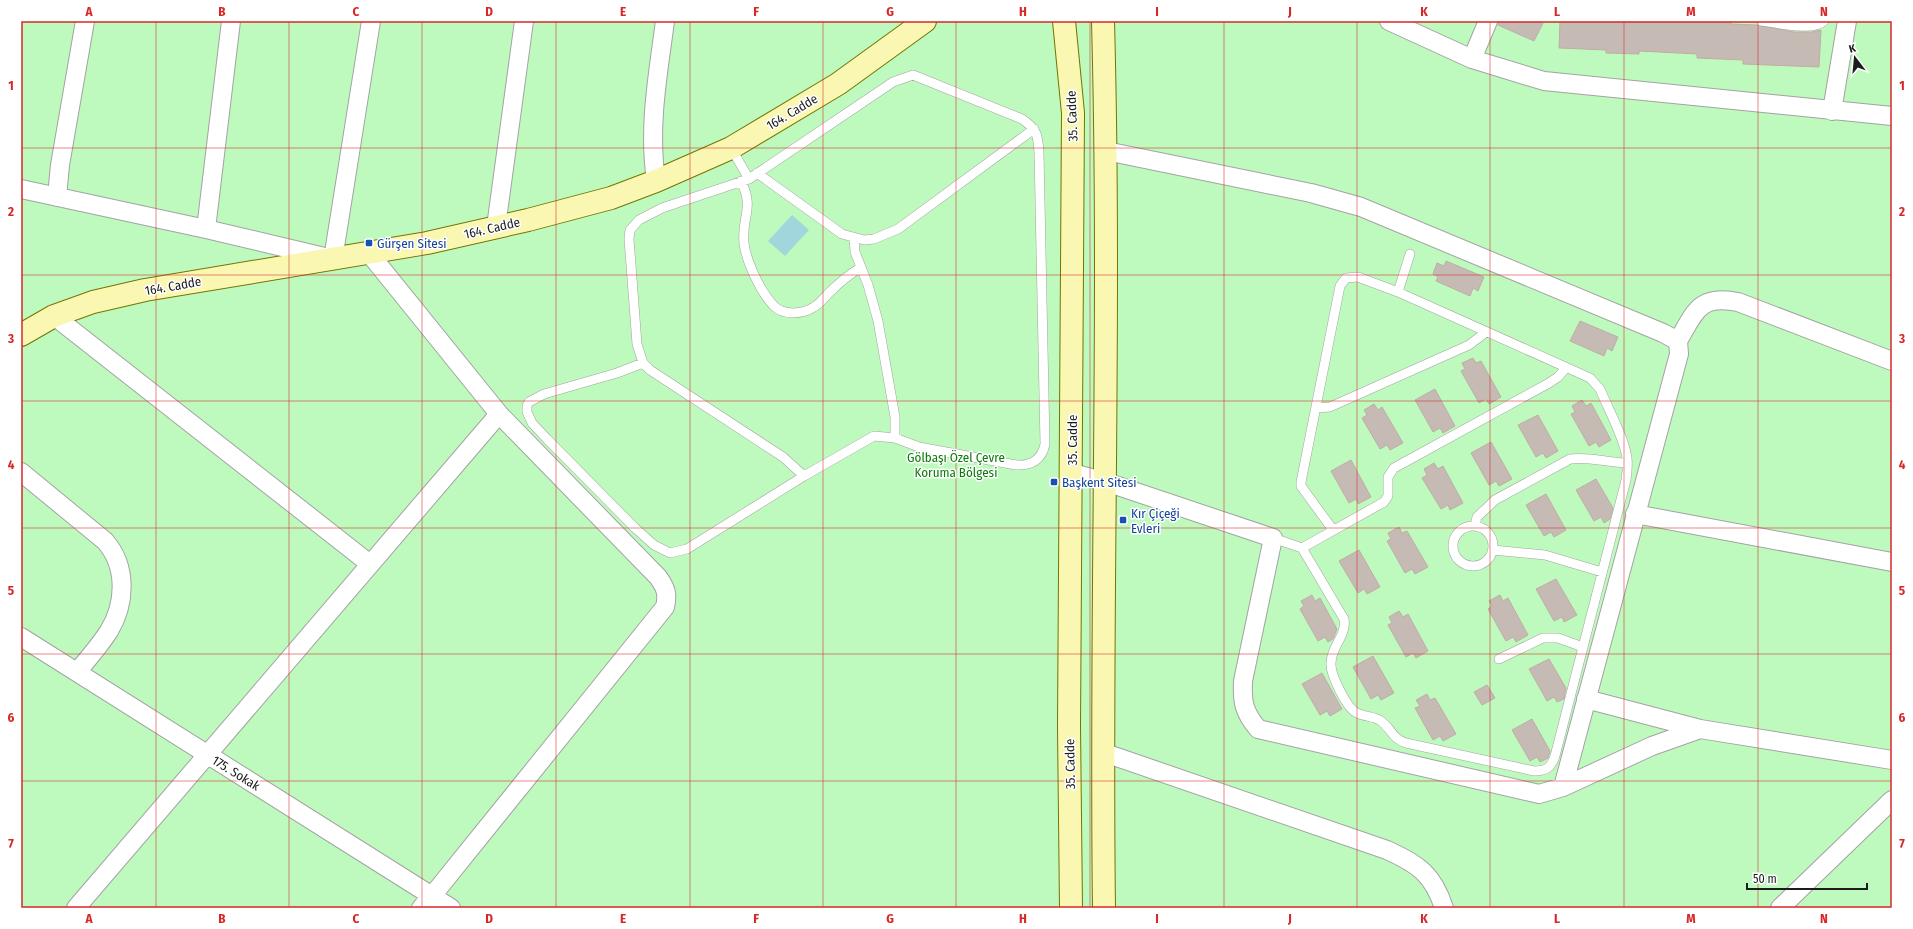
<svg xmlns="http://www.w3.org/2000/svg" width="1913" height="929" font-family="'Fira Sans Condensed',sans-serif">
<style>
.park{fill:#befabd}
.water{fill:#a1d6dd}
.building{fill:#c6bab5;stroke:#c0ada4}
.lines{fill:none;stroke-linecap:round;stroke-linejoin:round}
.lane-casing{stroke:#a3a3a3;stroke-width:10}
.street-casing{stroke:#a3a3a3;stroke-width:20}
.secondary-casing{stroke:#747403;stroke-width:24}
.lane{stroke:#fff;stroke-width:9}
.street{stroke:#fff;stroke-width:18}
.secondary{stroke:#faf7b3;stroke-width:22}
.grid{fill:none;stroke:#d62828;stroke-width:1;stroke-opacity:0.55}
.transit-dot{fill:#1a4fb4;stroke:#fff;stroke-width:1.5}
.labels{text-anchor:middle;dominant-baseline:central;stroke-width:3;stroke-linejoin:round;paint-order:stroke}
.street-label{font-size:13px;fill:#1c1c1c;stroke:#fff}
.transit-label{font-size:13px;fill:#164399;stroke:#fff;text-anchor:start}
.park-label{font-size:13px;fill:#0c7c09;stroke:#fff}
.neatline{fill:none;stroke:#d62828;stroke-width:1.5}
.grid-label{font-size:13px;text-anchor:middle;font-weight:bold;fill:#d62828}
</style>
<rect width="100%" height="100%" fill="#eee9e2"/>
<!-- park -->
<path class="park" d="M21,21H1892V908H21Z"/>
<!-- water -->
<path class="water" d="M792,215L809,230L785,256L768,241Z"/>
<!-- building -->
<path class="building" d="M1498,21H1544L1534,41L1498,25Z
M1560,21H1731V24L1757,25L1794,32H1812L1821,30L1819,67L1743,64V60L1697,58V54L1639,51V54L1606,53V50L1559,48Z
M1446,261L1484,277L1478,291L1473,288L1470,296L1436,281L1438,277L1433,274L1437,263L1444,266Z
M1580,321L1618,337L1612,351L1607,348L1604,356L1570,341Z
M1473,358L1476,363L1481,361L1501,397L1489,404L1486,399L1479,403L1461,371L1465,369L1462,363Z
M1435,389L1455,426L1443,433L1440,428L1433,432L1415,400Z
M1582,400L1586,406L1591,403L1611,440L1599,447L1596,442L1589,446L1571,414L1575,412L1572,406Z
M1374,404L1378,410L1382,407L1403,443L1390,450L1387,445L1380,449L1362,418L1367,415L1364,410Z
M1538,415L1558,451L1546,458L1543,453L1536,457L1518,425Z
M1491,442L1512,479L1499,486L1496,481L1489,485L1471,453Z
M1351,460L1371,497L1358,504L1356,499L1349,503L1331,471Z
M1434,463L1438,469L1443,466L1463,503L1450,510L1448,505L1441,509L1422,478L1427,475L1424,469Z
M1596,479L1613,508L1610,519L1604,523L1601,517L1594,521L1576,490Z
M1546,494L1566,530L1554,537L1551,532L1544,536L1526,505Z
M1399,527L1402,533L1407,531L1428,567L1415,574L1412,569L1405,573L1387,541L1391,539L1388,533Z
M1359,550L1380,587L1367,594L1364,589L1358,593L1339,561Z
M1556,579L1577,615L1564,622L1562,617L1554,621L1536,589Z
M1312,595L1315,601L1320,598L1337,629L1333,639L1328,642L1325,637L1318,641L1300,609L1304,606L1301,601Z
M1500,595L1503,601L1508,598L1528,635L1516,642L1513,637L1506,641L1488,609L1492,606L1489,601Z
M1399,611L1403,617L1408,614L1428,651L1416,658L1413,653L1406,657L1388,625L1392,623L1389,617Z
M1373,656L1394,693L1381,700L1378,695L1371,699L1353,667Z
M1549,659L1566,688L1564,699L1557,702L1554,697L1547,701L1529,669Z
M1322,673L1342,709L1330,716L1327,711L1320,715L1302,684Z
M1487,685L1495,698L1482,705L1474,692Z
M1427,694L1430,700L1435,698L1456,734L1443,741L1440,736L1433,740L1415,708L1420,706L1416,700Z
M1532,719L1550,751L1548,758L1540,762L1537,757L1530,761L1512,730Z"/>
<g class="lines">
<!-- lane casing -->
<g class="lane-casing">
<path id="lane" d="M1761,21C1777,23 1813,32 1824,21
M731,148L749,179
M757,173L842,234L864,240L874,239L898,229L1034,129
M741,181C755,209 741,217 744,243C746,261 761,293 774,306C784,316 803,314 814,307C821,303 826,295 832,290C840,282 850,274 860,268
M854,238L855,252L868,285L878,321L895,417V438
M1398,292L1410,254
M643,363L617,373L544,394L529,402L527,406V412L532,423L547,439L635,528L654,545L670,553L687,549L804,476L874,436L895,438L919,447L1016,465C1031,466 1042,460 1045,444L1039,153C1038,135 1037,129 1022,119L913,75L893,82L749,179L662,208L639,220L630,230L629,239L637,344L643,363L650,370L783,457L804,476
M1316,408L1330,407L1469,345L1486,332
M1475,526L1477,517L1495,500L1570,459C1588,456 1609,463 1627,463
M1453 546a20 20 0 1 1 40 0a20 20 0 1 1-40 0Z
M1273,538L1302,548L1384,502L1388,496V477L1394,468L1549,383L1558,377L1566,368
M1302,548L1344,619C1347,636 1331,646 1331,663C1330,674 1347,709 1357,713C1365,717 1374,716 1381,721C1392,729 1391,738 1406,743L1534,771C1546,771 1551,768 1555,756L1626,480C1627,473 1628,466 1627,458C1624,437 1608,409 1600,389L1590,378L1398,292L1358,277L1346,278L1340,286L1301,482V486L1333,530
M1493,550L1545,555L1602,572
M1499,659L1543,638H1558L1583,647"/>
</g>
<!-- street casing -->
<g class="street-casing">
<path id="street" d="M1389,21L1472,59L1544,81L1892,116
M1472,59L1488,21
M1832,111L1847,21
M1106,151L1311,193L1361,207L1663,333L1678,341L1679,354L1563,787
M656,181C648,126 658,75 665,21
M21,189L206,229L333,259L371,21
M57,197L60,165L85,21
M496,227L524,21
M206,229L231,21
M369,253L499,414L658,577C666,588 668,594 665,607L432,896L421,908
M54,316L370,564
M1678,341C1695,312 1699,294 1738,302L1892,361
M21,472L105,541C127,566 126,603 109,631C100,645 88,659 77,672
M1072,473L1106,482L1273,538L1243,681C1242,703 1244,712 1258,729L1539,794L1563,787L1652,746L1700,729
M1635,514L1892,562
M21,637L451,908
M1586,699L1700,729L1892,760
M1102,752L1387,850C1418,864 1433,874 1444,908
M76,908L499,414
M1780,908L1892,800"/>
</g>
<!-- secondary casing -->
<g class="secondary-casing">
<path id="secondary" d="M1064,21L1073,113L1069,727L1071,908
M1103,21C1111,317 1100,612 1104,908
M21,335L54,316L93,302L145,290L427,243L528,220L611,198L656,181L731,148L838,84L925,21"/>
</g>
<!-- lane -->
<use href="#lane" class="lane"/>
<!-- street -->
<use href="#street" class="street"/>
<!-- secondary -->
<use href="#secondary" class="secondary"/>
</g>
<!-- grid -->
<path class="grid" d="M156,21V908M289,21V908M422,21V908M556,21V908M690,21V908M823,21V908M956,21V908M1090,21V908M1224,21V908M1357,21V908M1490,21V908M1624,21V908M1758,21V908M21,148H1892M21,275H1892M21,401H1892M21,528H1892M21,654H1892M21,781H1892"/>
<!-- markers -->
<g class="transit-dot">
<rect x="365" y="239" width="8" height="8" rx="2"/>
<rect x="1050" y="478" width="8" height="8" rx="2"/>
<rect x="1119" y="516" width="8" height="8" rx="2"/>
</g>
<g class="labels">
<!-- street labels -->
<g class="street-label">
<text transform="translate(792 112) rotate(-31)">164. Cadde</text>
<text transform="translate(1072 116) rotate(-92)">35. Cadde</text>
<text transform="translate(492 228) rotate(-13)">164. Cadde</text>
<text transform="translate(173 286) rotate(-10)">164. Cadde</text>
<text transform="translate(1072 440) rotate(-90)">35. Cadde</text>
<text transform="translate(1070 764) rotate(-91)">35. Cadde</text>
<text transform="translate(236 773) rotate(32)">175. Sokak</text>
</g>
<!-- transit labels -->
<g class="transit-label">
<text x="377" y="243">Gürşen Sitesi</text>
<text x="1062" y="482">Başkent Sitesi</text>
<text x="1131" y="513">Kır Çiçeği<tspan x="1131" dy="15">Evleri</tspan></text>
</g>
<!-- park labels -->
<g class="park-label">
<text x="956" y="457">Gölbaşı Özel Çevre<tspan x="956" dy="15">Koruma Bölgesi</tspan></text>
</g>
</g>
<!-- border -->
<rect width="1913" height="929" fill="none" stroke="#ffffff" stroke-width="44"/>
<!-- north arrow -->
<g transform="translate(1855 58) rotate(344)" stroke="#ffffff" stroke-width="3" paint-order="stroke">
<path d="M0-3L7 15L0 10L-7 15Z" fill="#1c1c1c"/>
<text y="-6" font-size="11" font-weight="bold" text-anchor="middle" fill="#1c1c1c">K</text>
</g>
<!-- scale -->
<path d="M1747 883v6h120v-6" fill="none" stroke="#1c1c1c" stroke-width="2"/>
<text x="1753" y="883" font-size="12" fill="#1c1c1c" stroke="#ffffff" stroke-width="3" paint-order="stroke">50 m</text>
<rect x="22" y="22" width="1869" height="885" class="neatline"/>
<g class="grid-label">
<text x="89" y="16">A</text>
<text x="222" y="16">B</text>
<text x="356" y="16">C</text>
<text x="489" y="16">D</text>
<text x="623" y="16">E</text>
<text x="756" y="16">F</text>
<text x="890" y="16">G</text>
<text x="1023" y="16">H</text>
<text x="1157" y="16">I</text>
<text x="1290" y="16">J</text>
<text x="1424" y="16">K</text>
<text x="1557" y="16">L</text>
<text x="1691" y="16">M</text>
<text x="1824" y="16">N</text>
<text x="11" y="90">1</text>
<text x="1902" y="90">1</text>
<text x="11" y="216">2</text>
<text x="1902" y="216">2</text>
<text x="11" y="343">3</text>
<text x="1902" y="343">3</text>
<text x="11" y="469">4</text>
<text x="1902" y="469">4</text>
<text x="11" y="595">5</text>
<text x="1902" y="595">5</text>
<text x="11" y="722">6</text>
<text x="1902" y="722">6</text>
<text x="11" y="848">7</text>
<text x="1902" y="848">7</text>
<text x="89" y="923">A</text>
<text x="222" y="923">B</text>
<text x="356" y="923">C</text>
<text x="489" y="923">D</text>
<text x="623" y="923">E</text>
<text x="756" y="923">F</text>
<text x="890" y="923">G</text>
<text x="1023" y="923">H</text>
<text x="1157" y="923">I</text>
<text x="1290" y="923">J</text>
<text x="1424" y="923">K</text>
<text x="1557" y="923">L</text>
<text x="1691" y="923">M</text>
<text x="1824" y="923">N</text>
</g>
</svg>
